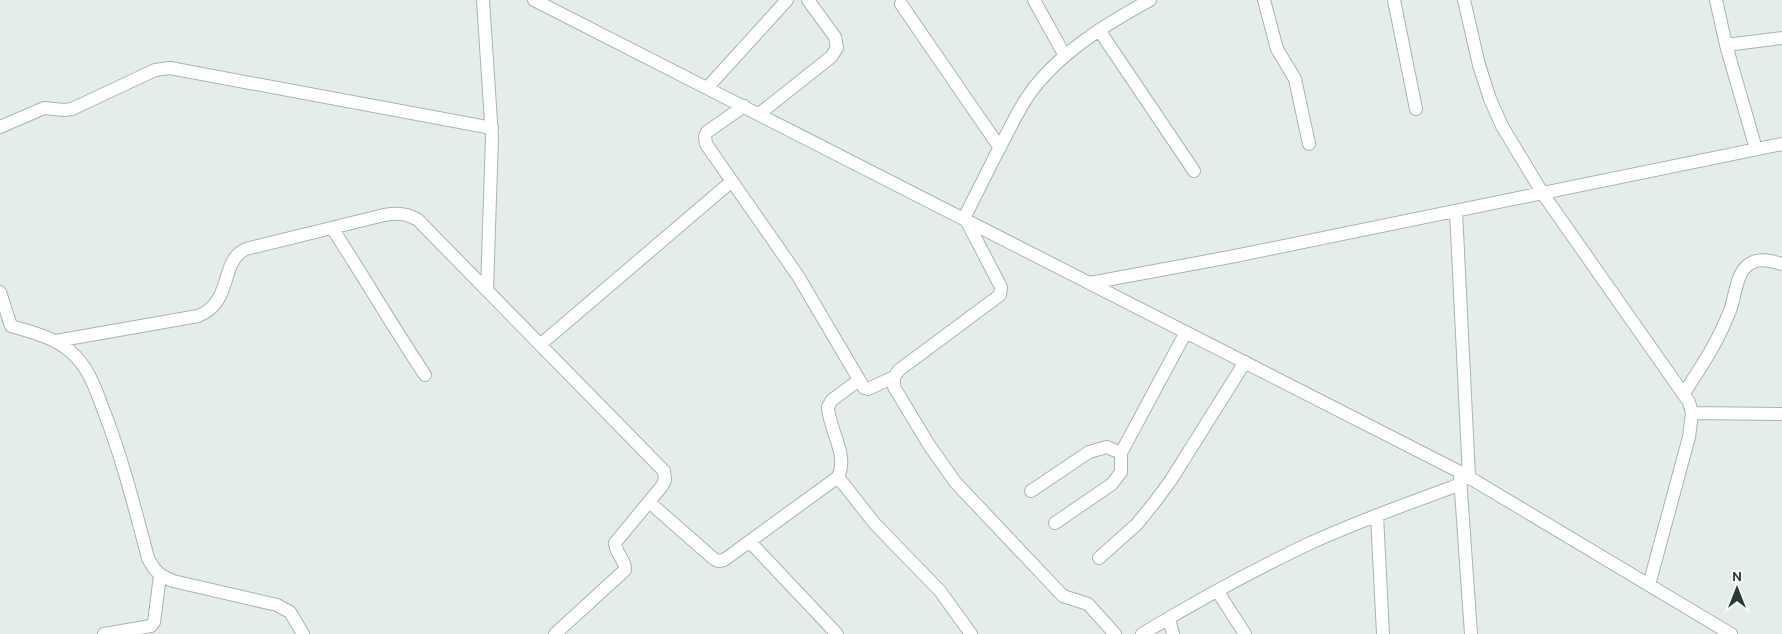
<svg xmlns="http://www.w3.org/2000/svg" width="1782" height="634" font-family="Overpass,sans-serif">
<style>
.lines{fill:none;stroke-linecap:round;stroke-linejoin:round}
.street-casing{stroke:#a8b5b0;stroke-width:14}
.street{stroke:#fff;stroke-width:12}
</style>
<rect width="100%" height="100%" fill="#e5ede9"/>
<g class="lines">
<!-- street casing -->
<g class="street-casing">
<path id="street" d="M483,0L492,137L487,289
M534,0L1460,472L1731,634
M1034,0L1065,56
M1264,0L1277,49L1295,79L1309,144
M1394,0L1416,109
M1464,0L1479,65L1490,99L1502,126L1543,194L1689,402L1692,413L1689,437L1649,585
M1716,0L1726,45L1756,149
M901,4L1000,148
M1099,30L1194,171
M1726,45L1782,38
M707,88L787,0
M744,106L707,132L705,136L706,144L798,276L864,388L868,389L894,377
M759,114L831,57L837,48L835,37L808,0
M0,127L44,108L64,110L72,109L155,70L170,68L492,128
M1456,211L1469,477
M964,218C977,193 989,168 1002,143C1010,128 1018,111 1028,96C1057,54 1106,24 1150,0
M966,220L1001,287L1000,295L899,370L894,377V387L929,445L956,483L1063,596L1088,604L1115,634
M332,228C364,277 393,327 425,375
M1090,283L1235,256L1782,144
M0,292L11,326C31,332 53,337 70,351C90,368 96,391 105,414C123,461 135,509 148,558C155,572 159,575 173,581L277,605L290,612L303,634
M56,341L198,316C234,302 219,261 246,249L384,215C397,213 407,213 418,220L664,471L665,480L662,486L615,543C615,553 626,560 625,570L555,634
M541,344L732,181
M1684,393C1703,364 1719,340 1731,308C1735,295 1737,273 1748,265C1758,257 1771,261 1782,264
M1692,413L1782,414
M838,477L875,524L940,591L971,634
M1460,477L1471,634
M1031,491L1089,452L1107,447L1121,453
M649,502L714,559L718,561L724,560L838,477C849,455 829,430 828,407L832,400L859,380
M1377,515L1383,634
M1055,523L1112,484L1121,472V453L1186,332
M750,542L837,634
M1099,558L1137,524L1154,503L1171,480L1245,362
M1218,592L1245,634
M1169,619L1173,634
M104,634L151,626L154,622L160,576
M1142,634C1195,602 1250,572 1306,545C1356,522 1409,503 1461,484"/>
</g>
<!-- street -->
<use href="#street" class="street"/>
</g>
<!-- north arrow -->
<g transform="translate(1737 589)" stroke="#f5f9f7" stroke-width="4" paint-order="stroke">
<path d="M0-4L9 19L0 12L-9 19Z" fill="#263d36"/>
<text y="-8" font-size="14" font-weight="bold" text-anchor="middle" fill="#263d36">N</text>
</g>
</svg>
